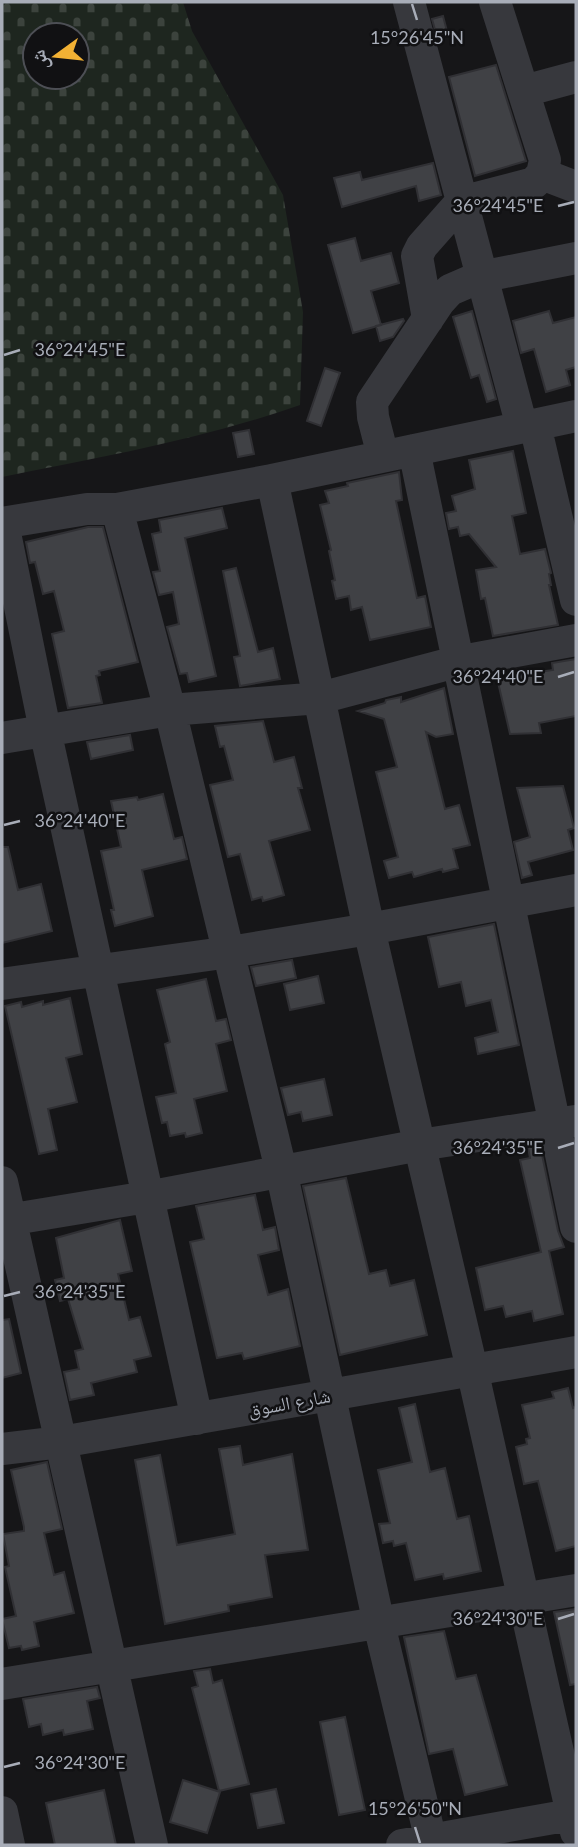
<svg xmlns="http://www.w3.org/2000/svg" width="578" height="1847" font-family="Lato,'Noto Naskh Arabic',sans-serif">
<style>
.cemetery{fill:url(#cemetery-stones);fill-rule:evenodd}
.building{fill:#404145;stroke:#303034;stroke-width:2}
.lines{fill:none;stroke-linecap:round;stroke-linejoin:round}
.minor{stroke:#37383d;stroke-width:32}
.ticks{fill:none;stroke:#a8adb8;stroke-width:2.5}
.labels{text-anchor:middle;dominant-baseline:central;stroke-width:5;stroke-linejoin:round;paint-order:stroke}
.street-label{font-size:19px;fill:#a8adb8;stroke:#111113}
.ticks-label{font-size:18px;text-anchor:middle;fill:#a8adb8;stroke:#111113;stroke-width:5;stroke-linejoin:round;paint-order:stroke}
</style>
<defs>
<pattern id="cemetery-stones" width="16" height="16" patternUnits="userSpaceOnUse" patternTransform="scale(1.75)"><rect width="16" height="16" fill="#1e261f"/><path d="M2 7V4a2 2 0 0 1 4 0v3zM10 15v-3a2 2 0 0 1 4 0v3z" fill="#3c433d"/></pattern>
</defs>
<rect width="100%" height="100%" fill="#161618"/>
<!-- cemetery -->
<path class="cemetery" d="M2,2H183L192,31L283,195L303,312L300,405C203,439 102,457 2,477ZM35,35H77V77H35Z"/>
<!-- building -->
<path class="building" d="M443,16L448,35L437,37L432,19Z
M496,65L526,161L475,176L449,77Z
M433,163L441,195L419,201L416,186L342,207L334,178L360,172L362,180Z
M355,238L361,261L391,253L399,283L371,291L381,325L353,333L328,245Z
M472,311L496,399L487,402L479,375L471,378L453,317Z
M549,311L553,323L576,317V367L566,370L570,385L546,392L534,349L521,353L513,321Z
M403,319L404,321L393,337L380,341L376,326Z
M325,368L340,373L321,426L307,421Z
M249,430L254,454L238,457L233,433Z
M513,451L526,513L512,516L520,554L545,549L551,573L549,574L551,585H549L558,625L493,636L485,598L481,599L476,570L496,567L469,534L460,536L458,527L449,529L446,513L456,511L452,496L475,489L469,460Z
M399,472L402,500L396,501L417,598L425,596L431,627L370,640L362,607L351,610L349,596L336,599L332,581L335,580L329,551L331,550L320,505L329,503L325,491L348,486L347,483Z
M222,508L227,528L185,538L216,676L189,682L187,673L180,674L167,627L179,624L173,592L159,595L153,572L160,571L152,534L161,532L159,520Z
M88,527H103L138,662L99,671L100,675L96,676L102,703L68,708L52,634L64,631L54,591L43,594L35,562L30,563L26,542Z
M236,568L258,652L273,648L280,679L240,686L234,657L240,656L223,571Z
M576,659V716L539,723L541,733L510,734L497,678L553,670L552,663Z
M444,688L453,734L436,737L426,732L445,809L459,805L470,845L453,849L458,868L443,872L442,869L414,877L412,872L389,878L384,861L398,857L376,772L397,767L384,719L358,711L385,703L386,700L401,697V702Z
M263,721L274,762L294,757L302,788H298L310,830L269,841L284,895L263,901L262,897L252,900L240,854L228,857L210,785L233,780L224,746L220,747L215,726Z
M130,735L133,750L91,759L87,742Z
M563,786L574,828L568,830L573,850L528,862L532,875L522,878L514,842L530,837L517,788Z
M163,794L174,839L182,837L187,859L142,870L153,916L115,926L111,910H114L101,851L121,847L111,801L137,797L138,800Z
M2,847H8L18,890L41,884L52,931L2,943Z
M494,924L519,1045L478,1054L475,1038L498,1032L491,1000L466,1006L461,982L439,987L428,937Z
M292,960L296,978L256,986L251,967Z
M318,976L324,1003L290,1010L284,984Z
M206,979L216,1021L226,1019L231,1040L216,1044L227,1091L194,1099L202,1133L186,1137L185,1133L170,1136L167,1122L162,1123L156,1097L176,1093L165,1044L170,1042L157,990Z
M70,998L82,1054L66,1058L77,1102L48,1109L57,1150L39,1154L5,1006L21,1002L22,1007L43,1001V1005Z
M324,1079L332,1115L303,1121L301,1112L288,1115L281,1088Z
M540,1145L558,1231L564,1247L549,1251L563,1314L534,1321L532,1311L506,1317L503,1306L485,1310L476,1268L541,1252L520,1160L530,1158L528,1147Z
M346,1178L369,1274L386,1270L390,1286L414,1280L427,1335L340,1355L303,1186Z
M255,1195L263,1230L275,1227L279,1250L258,1255L268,1295L288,1289L300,1346L244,1359L242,1353L217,1358L190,1242L204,1239L196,1206Z
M120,1220L132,1271L118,1274L129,1320L140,1317L151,1356L134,1360L137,1372L91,1383L94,1395L70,1400L64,1372L79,1369L75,1351L83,1349L68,1299L60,1301L55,1280L64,1278L56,1238Z
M9,1319L21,1373L2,1378V1320Z
M568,1388L573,1408L576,1407V1546L556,1551L538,1481L524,1484L516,1447L527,1444L526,1439L530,1438L522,1405L554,1398L552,1392Z
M415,1404L430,1472L445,1468L457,1519L469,1516L481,1571L444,1579L443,1574L415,1580L406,1543L394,1546L393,1541L383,1543L379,1524L390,1523L378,1470L412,1462L399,1408Z
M240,1446L243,1465L292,1454L308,1550L265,1555L272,1597L228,1605L229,1611L165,1624L135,1460L160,1455L177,1545L235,1534L219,1449Z
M47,1462L62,1529L44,1533L54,1575L64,1572L74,1613L34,1622L39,1646L22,1650L21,1646L9,1648L2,1619L16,1616L5,1567L9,1566L3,1534L24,1531V1527L11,1470Z
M576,1609V1684L570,1685L554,1612Z
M444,1631L456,1679L476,1675L507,1785L465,1795L453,1749L429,1754L404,1637Z
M210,1669L213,1683L222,1680L249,1784L219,1791L192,1688L198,1686L194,1671Z
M97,1687L100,1698L87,1701L93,1729L64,1735L63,1730L43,1735L41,1724L29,1727L23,1699Z
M345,1717L365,1810L339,1815L320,1722Z
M183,1780L220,1792L207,1833L170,1822Z
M276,1789L284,1823L258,1828L251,1794Z
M104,1790L116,1845H55L46,1803Z"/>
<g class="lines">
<!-- minor -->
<path class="minor" d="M409,2L522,427
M524,91L576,77
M542,174L576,187
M428,319L417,256L422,246L461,202L534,183L542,174L545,160L495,2
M535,425L576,600
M414,450C466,710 523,968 576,1227
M383,456L373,417L372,402L439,302L450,290L480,277L576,258
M272,480L369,929L472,1369L576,1832
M117,509L170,710L281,1170L379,1624L432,1845
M2,523L87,509H117L272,480L576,416
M3,523L45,730L197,1419
M2,738L170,710L320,698L456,662L576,640
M2,984L230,952L369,929L576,890
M2,1182L152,1845
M2,1221L147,1197L420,1145L575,1121
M2,1449L61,1442L576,1352
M2,1684C193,1652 385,1623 576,1590
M2,1812L9,1845
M402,1845L576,1814"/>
</g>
<!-- ticks -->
<path class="ticks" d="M412,4L417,20M558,206L574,202M4,355L20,350M558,677L574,672M4,825L20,821M558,1148L574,1143M4,1296L20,1292M558,1619L574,1614M4,1767L20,1763M415,1827L420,1843"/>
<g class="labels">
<!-- street labels -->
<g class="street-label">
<text transform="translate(289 1402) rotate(-10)">شارع السوق</text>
</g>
</g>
<g class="ticks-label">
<text x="417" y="44">15°26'45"N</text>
<text x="498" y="212">36°24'45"E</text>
<text x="80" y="356">36°24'45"E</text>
<text x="498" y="683">36°24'40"E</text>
<text x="80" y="827">36°24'40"E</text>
<text x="498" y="1154">36°24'35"E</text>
<text x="80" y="1298">36°24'35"E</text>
<text x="498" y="1625">36°24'30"E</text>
<text x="80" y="1769">36°24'30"E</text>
<text x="415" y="1815">15°26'50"N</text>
</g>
<!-- border -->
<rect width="578" height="1847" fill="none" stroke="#a8adb8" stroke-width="7"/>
<!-- north arrow -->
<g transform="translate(56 56) rotate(255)"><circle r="33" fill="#111113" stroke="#4d4f55" stroke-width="2"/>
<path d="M0-5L12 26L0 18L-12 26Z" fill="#f2b134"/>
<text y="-10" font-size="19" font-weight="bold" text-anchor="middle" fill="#a8adb8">ش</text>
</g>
</svg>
